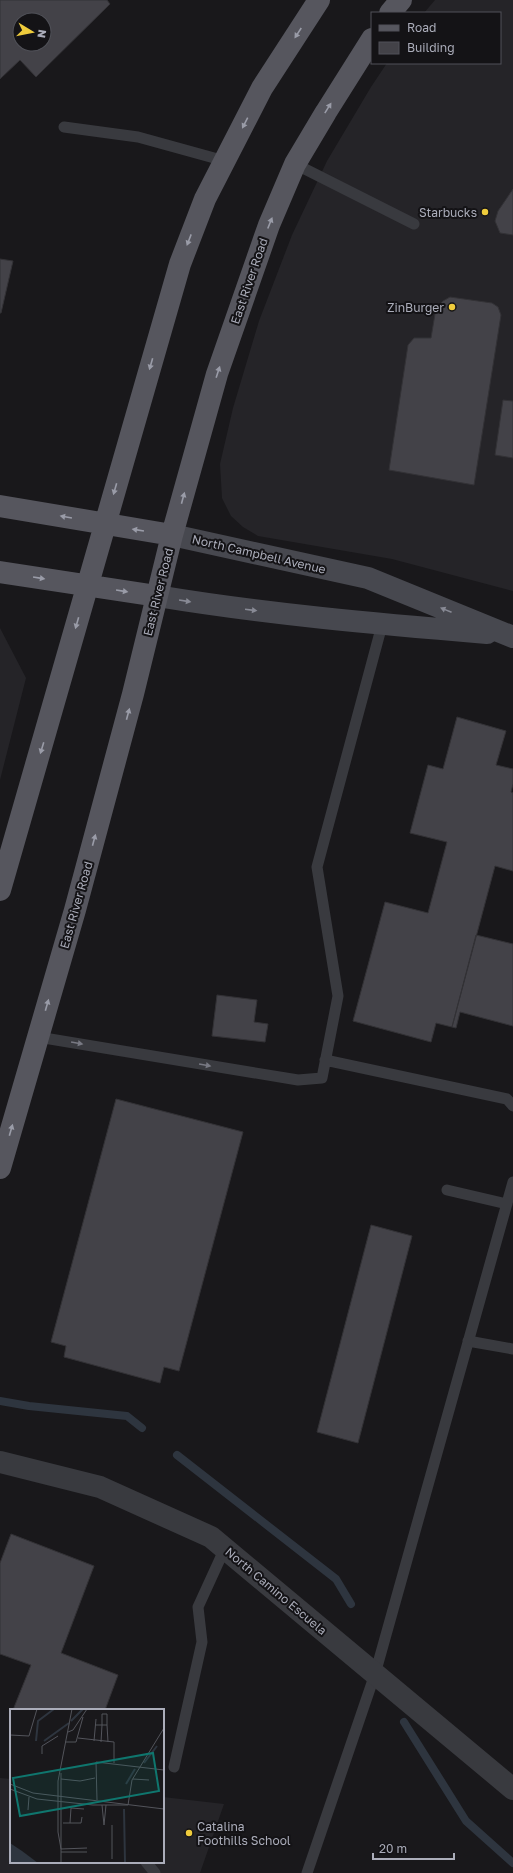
<svg xmlns="http://www.w3.org/2000/svg" width="513" height="1873" font-family="'Golos Text',sans-serif">
<style>
.built{fill:#252428}
.lines{fill:none;stroke-linecap:round;stroke-linejoin:round}
.stream{stroke:#2e353f;stroke-width:8}
.building{fill:#434248;stroke:#333236;fill-rule:evenodd}
.service{stroke:#393a3f;stroke-width:11}
.minor{stroke:#393a3f;stroke-width:22}
.secondary{stroke:#47484f;stroke-width:22}
.primary{stroke:#56565e;stroke-width:22}
.oneway{fill:#9a9ca8}
.oneway2{fill:#888a95}
.oneway3{fill:#787983}
.poi-dot{fill:#efcc3c;stroke:#141316;stroke-width:1.5}
.labels{text-anchor:middle;dominant-baseline:central;stroke-width:4;stroke-linejoin:round;paint-order:stroke}
.poi-label{font-size:12px;fill:#abadba;stroke:#141316;text-anchor:end}
.street-label{font-size:12px;fill:#abadba;stroke:#141316}
.inset-river{fill:none;stroke:#2e353f;stroke-width:2}
.inset-road{fill:none;stroke:#53545b;stroke-width:1}
.view{fill:#0f766e;fill-opacity:0.15;stroke:#0f766e;stroke-width:2}
.inset-edge{fill:none;stroke:#abadba;stroke-width:2}
</style>
<rect width="100%" height="100%" fill="#19181b"/>
<!-- built -->
<path class="built" d="M435,0H513V591L392,559L258,536L243,527L231,516L222,498L220,464L233,408L259,321L292,235L327,161L371,87L387,63H500V13H424Z
M0,628L26,678L0,780Z
M0,1778L11,1779V1862H163V1797L224,1804L200,1873H0Z"/>
<g class="lines">
<!-- stream -->
<path class="stream" d="M0,1401L29,1406L127,1416L142,1428
M177,1455L336,1579L351,1604
M404,1722L466,1821L513,1863"/>
</g>
<!-- building -->
<path class="building" d="M0,0H107L110,4L36,77L20,60L0,79ZM20,20H44V44H20Z
M513,189V235L500,233L495,221L498,211Z
M0,259L13,261L1,313H0Z
M450,297L492,303L498,307L501,315L474,485L389,470L408,345L414,338H431L436,308L443,301Z
M503,400L513,401V458L495,455Z
M457,717L506,731L496,765L513,769V784L511,792L513,793V871L495,866L452,1027L436,1023L431,1042L353,1021L385,902L428,913L447,842L410,833L428,765L443,769Z
M476,935L513,944V1026L460,1012L456,1028L452,1027Z
M217,995L257,1000L254,1022L268,1024L265,1042L212,1036Z
M116,1099L243,1132L179,1371L164,1367L160,1383L64,1357L66,1346L51,1342Z
M371,1225L412,1236L358,1443L317,1432Z
M11,1534L94,1566L61,1653L118,1675L105,1710H13L31,1665L0,1654V1563Z"/>
<g class="lines">
<!-- service -->
<path class="service" d="M64,127L138,137L225,161
M295,164L414,224
M38,1037L298,1080L322,1078L338,996L317,867L382,625
M325,1060L507,1099L513,1106
M447,1190L507,1204
M468,1341L513,1349
M174,1767L202,1642L198,1607L225,1548
M146,1862L155,1873
M307,1873L375,1674L513,1182"/>
<!-- minor -->
<path class="minor" d="M0,1462L100,1487L211,1537L513,1789"/>
<!-- secondary -->
<path class="secondary" d="M172,535L368,578L513,637
M157,596C266,614 377,624 487,633"/>
<!-- primary -->
<path class="primary" d="M390,13L401,0
M0,506L172,535
M0,572L157,596
M0,890L180,264L205,199L262,88L319,0
M0,1168L75,910L133,694L172,535L217,374L269,225L295,164L326,112L372,39"/>
</g>
<!-- one-way arrows -->
<defs><path id="oneway-solid" d="M-6-.8H1V-3.2L6.5 0L1 3.2V.8H-6Z"/></defs>
<g class="oneway">
<use href="#oneway-solid" transform="translate(298 33) rotate(123)"/>
<use href="#oneway-solid" transform="translate(328 108) rotate(-58)"/>
<use href="#oneway-solid" transform="translate(245 123) rotate(117)"/>
<use href="#oneway-solid" transform="translate(270 223) rotate(-68)"/>
<use href="#oneway-solid" transform="translate(189 240) rotate(111)"/>
<use href="#oneway-solid" transform="translate(151 364) rotate(106)"/>
<use href="#oneway-solid" transform="translate(218 372) rotate(-72)"/>
<use href="#oneway-solid" transform="translate(115 489) rotate(106)"/>
<use href="#oneway-solid" transform="translate(183 498) rotate(-75)"/>
<use href="#oneway-solid" transform="translate(66 517) rotate(-170)"/>
<use href="#oneway-solid" transform="translate(138 530) rotate(-171)"/>
<use href="#oneway-solid" transform="translate(39 578) rotate(9)"/>
<use href="#oneway-solid" transform="translate(122 591) rotate(9)"/>
<use href="#oneway-solid" transform="translate(77 623) rotate(106)"/>
<use href="#oneway-solid" transform="translate(128 714) rotate(-75)"/>
<use href="#oneway-solid" transform="translate(42 748) rotate(107)"/>
<use href="#oneway-solid" transform="translate(94 840) rotate(-75)"/>
<use href="#oneway-solid" transform="translate(47 1005) rotate(-74)"/>
<use href="#oneway-solid" transform="translate(11 1130) rotate(-74)"/>
</g>
<g class="oneway2">
<use href="#oneway-solid" transform="translate(185 601) rotate(9)"/>
<use href="#oneway-solid" transform="translate(251 610) rotate(7)"/>
<use href="#oneway-solid" transform="translate(446 610) rotate(-158)"/>
</g>
<g class="oneway3">
<use href="#oneway-solid" transform="translate(77 1043) rotate(10)"/>
<use href="#oneway-solid" transform="translate(205 1065) rotate(10)"/>
</g>
<!-- markers -->
<g class="poi-dot">
<circle cx="485" cy="212" r="4"/>
<circle cx="452" cy="307" r="4"/>
<circle cx="189" cy="1833" r="4"/>
</g>
<g class="labels">
<!-- poi labels -->
<g class="poi-label">
<text x="477" y="212">Starbucks</text>
<text x="444" y="307">ZinBurger</text>
<text x="197" y="1826" text-anchor="start">Catalina<tspan x="197" dy="14">Foothills School</tspan></text>
</g>
<!-- street labels -->
<g class="street-label">
<text transform="translate(249 281) rotate(-71)">East River Road</text>
<text transform="translate(259 554) rotate(13)">North Campbell Avenue</text>
<text transform="translate(158 592) rotate(-76)">East River Road</text>
<text transform="translate(76 905) rotate(-74)">East River Road</text>
<text transform="translate(276 1591) rotate(40)">North Camino Escuela</text>
</g>
</g>
<!-- overview -->
<g transform="translate(10 1709)">
<rect width="154" height="154" fill="#19181b"/>
<path d="M0,134L12,142L28,154H0Z" fill="#2e353f"/>
<path class="inset-river" d="M61,12L73,0M26,32L28,12L44,0M34,32L59,14M134,54L147,37M116,75L125,60M114,100L115,154"/>
<path class="inset-road" d="M85,16H97V5H92V16L91,33M97,16L98,33M58,23L63,21L77,0M0,26L19,27L27,0M68,29L104,33V54M84,32L86,10M55,33H66L73,8M32,45V37L48,27M51,64V154M51,70L70,72L85,69M123,70L139,71M0,75L23,84L154,100M0,80L27,90L83,96H118M87,91L86,53L154,61M92,96L94,116L96,96M118,96L122,71L154,19M18,101L19,88M53,114H71L72,108M60,114L61,99L74,100M102,116V150M51,140L77,139M51,140L48,123V72L62,0M51,143H77"/>
<path class="view" d="M143,44L149,82L10,107L3,69Z"/>
<rect width="154" height="154" class="inset-edge"/>
</g>
<!-- legend -->
<rect x="371" y="12" width="130" height="52" fill="#141316" stroke="#505158"/>
<rect x="379" y="25" width="20" height="6" fill="#56565e" stroke="#505158"/>
<text x="407" y="32" font-size="12" fill="#abadba">Road</text>
<rect x="379" y="42" width="20" height="12" fill="#434248" stroke="#505158"/>
<text x="407" y="52" font-size="12" fill="#abadba">Building</text>
<!-- north arrow -->
<g transform="translate(32 32) rotate(100)"><circle r="19" fill="#141316" stroke="#505158"/>
<path d="M0-3L7 15L0 10L-7 15Z" fill="#efcc3c"/>
<text y="-6" font-size="11" font-weight="bold" text-anchor="middle" fill="#abadba">N</text>
</g>
<!-- scale -->
<path d="M373 1853v6h81v-6" fill="none" stroke="#abadba" stroke-width="2"/>
<text x="379" y="1853" font-size="12" fill="#abadba" stroke="#141316" stroke-width="3" paint-order="stroke">20 m</text>
</svg>
